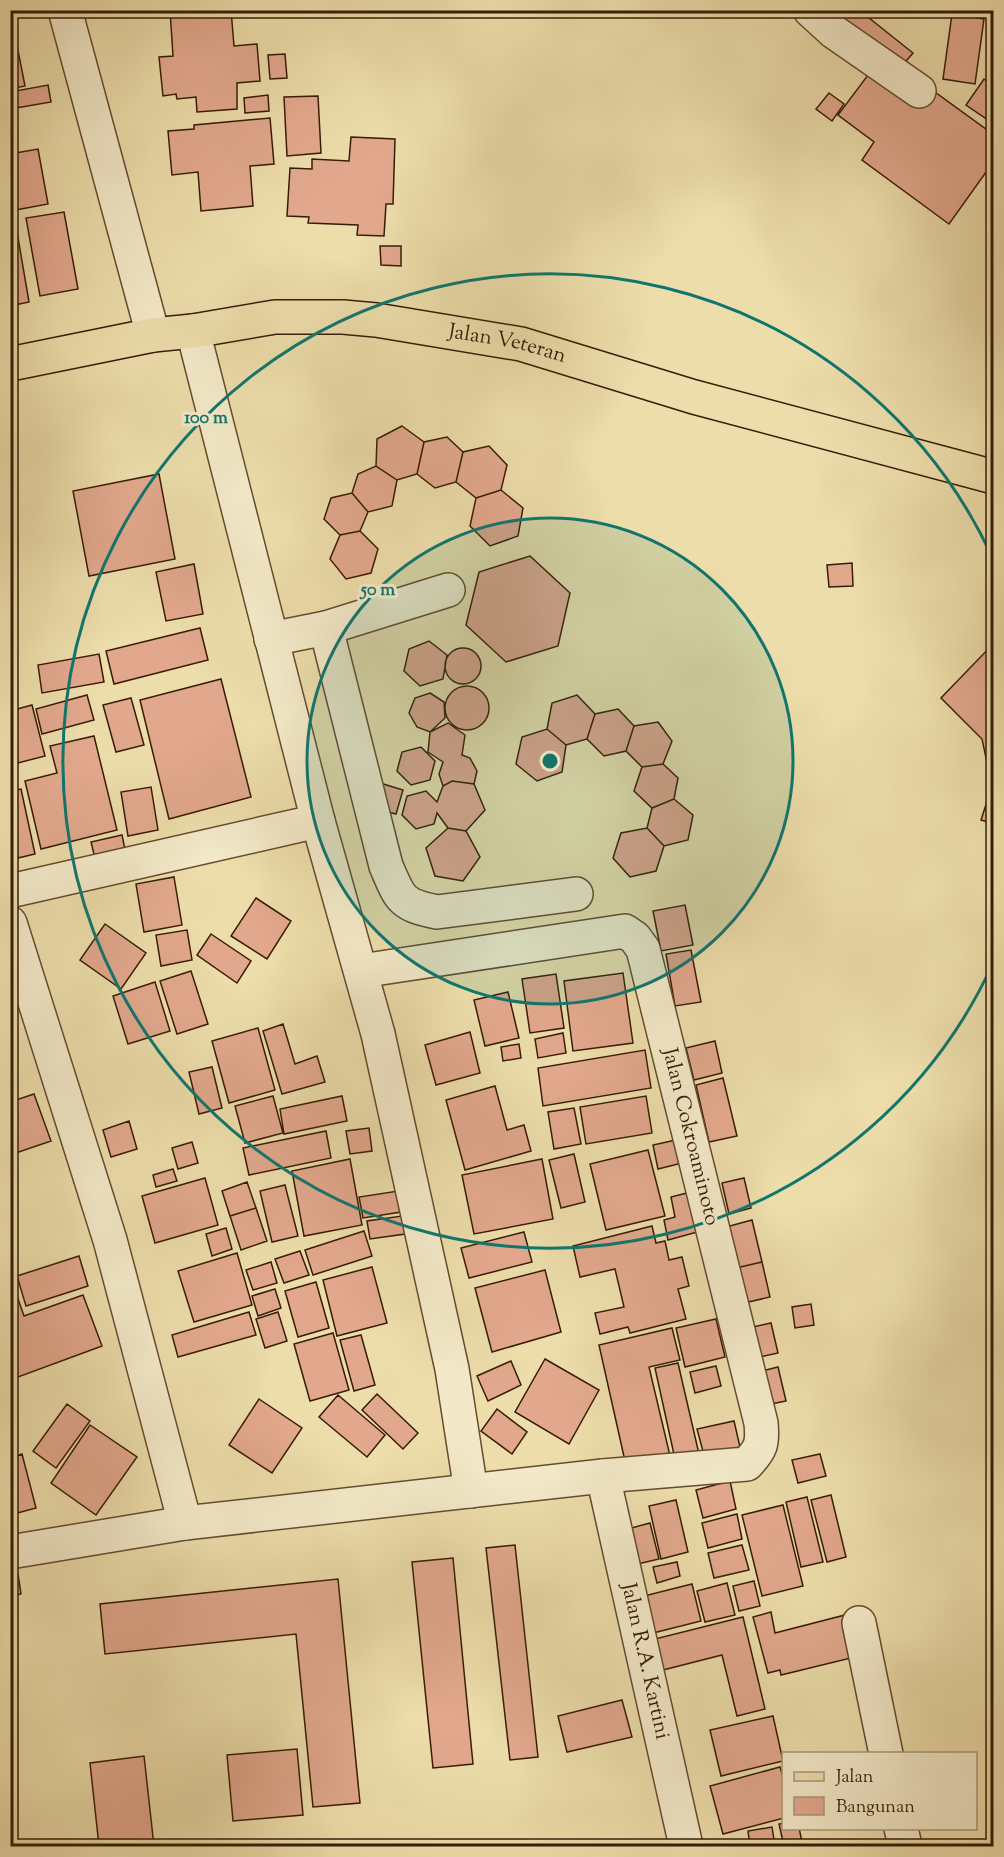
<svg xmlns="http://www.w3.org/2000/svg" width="1004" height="1857" font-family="'Sorts Mill Goudy',serif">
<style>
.building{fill:#e2a88d;stroke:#381c06;stroke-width:1.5}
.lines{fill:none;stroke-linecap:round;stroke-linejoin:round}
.minor-casing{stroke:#654c2f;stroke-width:36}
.major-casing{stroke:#381c06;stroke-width:36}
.minor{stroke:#f3e9c8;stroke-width:33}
.major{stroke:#ecddaa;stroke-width:33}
.ring{fill:none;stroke:#0f766e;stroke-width:3}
.labels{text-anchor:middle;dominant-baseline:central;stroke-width:6;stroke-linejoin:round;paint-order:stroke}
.street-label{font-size:21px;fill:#381c06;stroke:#f3e9c8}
.centre{fill:#0f766e;stroke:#f3e9c8;stroke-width:3}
.ring-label{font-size:18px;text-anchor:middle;font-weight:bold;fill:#0f766e;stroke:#f3e9c8;stroke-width:6;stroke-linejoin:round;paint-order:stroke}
</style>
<rect width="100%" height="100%" fill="#ecddaa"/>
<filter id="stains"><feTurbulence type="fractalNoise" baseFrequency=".00333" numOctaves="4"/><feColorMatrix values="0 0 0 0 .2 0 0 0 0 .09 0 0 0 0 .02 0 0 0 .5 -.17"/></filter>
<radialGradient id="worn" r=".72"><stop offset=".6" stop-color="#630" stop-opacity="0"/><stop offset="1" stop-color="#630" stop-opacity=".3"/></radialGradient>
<!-- building -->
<path class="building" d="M10,10L25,86L10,89Z
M170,10H231L234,46L257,44L260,81L237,83V109L197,112L196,97L177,99L176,94L163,96L159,57L173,56Z
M835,10H859L913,53L901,67L833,14Z
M952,14L984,19L975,84L943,79Z
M285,54L287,78L270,79L268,55Z
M871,71L932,90L994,135V161L949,224L862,160L874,142L838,115Z
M984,79L994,86V124L966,105Z
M48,85L51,102L10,109V92Z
M829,93L844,104L832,121L816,109Z
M268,95L269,111L245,113L244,98Z
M318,96L321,153L287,156L284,97Z
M270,118L274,164L250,166L253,206L201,211L198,172L172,175L168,131L194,129V125Z
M351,137L395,139L393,204H386L384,236L357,235L358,225L308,223L309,217L287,216L290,168L312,169V159L349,161Z
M38,149L48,204L10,211V154Z
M64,212L78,289L40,296L26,218Z
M16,226L29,302L10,306V227Z
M380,246H401V266L381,265Z
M402,426L424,442L417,474L397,480L376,466L377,439Z
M447,437L463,452L456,482L435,488L417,474L424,442Z
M489,446L507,465L501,490L476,498L456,482L463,452Z
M376,466L397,480L392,506L368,512L352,493L358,474Z
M159,474L175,559L89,576L73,491Z
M501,490L523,508L518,536L490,546L470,526L476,498Z
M352,493L368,512L360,531L340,535L324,519L331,498Z
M360,531L378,549L371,573L346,579L330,559L340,535Z
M530,556L570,593L558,646L506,662L466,625L479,572Z
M852,563L853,586L829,587L827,565Z
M194,564L203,614L166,621L156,572Z
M200,628L208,660L114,684L106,651Z
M429,641L447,655L443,679L420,686L404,671L409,649Z
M994,643V824L981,820L992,786L982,739L941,698Z
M445 666a18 18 0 1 1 36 0a18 18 0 1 1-36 0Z
M99,654L104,682L42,693L38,665Z
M221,679L251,797L169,819L140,700Z
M445 708a22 22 0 1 1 44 0a22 22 0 1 1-44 0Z
M430,693L444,702L445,718L430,732L417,727L409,713L415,698Z
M87,695L94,720L42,734L36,709Z
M577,695L595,714L587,739L566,745L547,729L552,703Z
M131,698L144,745L116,752L103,705Z
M32,705L45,756L10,765V711Z
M618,709L634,726L626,751L604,756L587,739L595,714Z
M658,722L672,741L663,764L642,767L626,751L634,726Z
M448,723L465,735L462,755L470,758L477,771L474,784L452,781L443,786L439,774L443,762L428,752L430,732Z
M547,729L566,745L562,772L537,781L516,764L522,737Z
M94,736L117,830L41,849L25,781L57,773L50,746Z
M421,747L435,761L430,780L411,785L397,771L402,752Z
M663,764L678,778L674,799L652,808L634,791L642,767Z
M452,781L474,784L485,810L466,831L448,828L437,813L434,824L416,829L402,815L407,796L426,791L437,802L443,786Z
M380,783L403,790L396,814L373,808Z
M151,787L158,830L128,836L121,792Z
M21,789L35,854L18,858L10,826V791Z
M674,799L693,815L688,840L664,846L647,828L652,808Z
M448,828L466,831L480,857L463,881L435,876L426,848Z
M647,828L664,846L656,871L630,877L613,858L621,833Z
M122,835L127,859L97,866L91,842Z
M174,877L182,925L144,932L136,884Z
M256,898L291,921L267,959L231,936Z
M685,905L693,945L661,951L653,911Z
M105,924L146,953L121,989L80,960Z
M187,930L192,960L161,966L156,935Z
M211,934L251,961L237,983L197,955Z
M691,950L701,1002L675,1006L666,954Z
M191,971L208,1024L177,1034L160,981Z
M623,973L633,1043L573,1051L564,981Z
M556,974L564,1028L530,1033L522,979Z
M155,982L170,1031L128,1044L113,996Z
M508,992L519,1038L485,1046L474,1000Z
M283,1024L295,1064L317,1056L325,1082L282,1094L263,1031Z
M258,1028L275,1090L229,1103L212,1041Z
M470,1032L480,1073L436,1085L425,1045Z
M563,1033L566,1053L538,1058L535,1039Z
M715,1041L722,1073L694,1080L686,1048Z
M519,1044L521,1058L503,1061L501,1047Z
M645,1050L651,1088L543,1106L538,1068Z
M212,1067L222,1108L199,1114L189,1072Z
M723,1078L737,1136L709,1142L696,1085Z
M495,1086L507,1130L524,1125L531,1151L465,1170L446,1100Z
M34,1094L51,1141L10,1155V1102Z
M273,1096L283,1133L245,1143L235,1106Z
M342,1096L347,1121L284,1134L280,1109Z
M646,1096L652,1133L586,1144L580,1107Z
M574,1108L581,1144L554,1149L548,1112Z
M129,1121L137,1149L111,1157L103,1130Z
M369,1128L372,1151L350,1154L346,1131Z
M326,1131L331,1158L249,1175L243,1148Z
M685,1138L690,1161L658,1169L653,1145Z
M192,1142L198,1163L178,1169L172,1148Z
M648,1150L665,1216L606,1230L590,1164Z
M574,1154L585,1202L561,1208L549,1160Z
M350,1159L362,1225L304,1236L292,1171Z
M542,1159L553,1219L474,1234L462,1175Z
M173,1169L177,1181L156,1187L153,1175Z
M205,1178L218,1225L155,1243L142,1196Z
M744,1178L751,1208L729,1214L722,1183Z
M247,1182L256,1208L230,1216L222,1191Z
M285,1185L298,1236L272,1242L260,1191Z
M398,1191L401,1212L363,1218L359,1197Z
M691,1192L701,1231L668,1240L664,1220L675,1217L671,1197Z
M256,1208L267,1241L241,1250L230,1216Z
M402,1216L405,1234L370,1239L367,1221Z
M752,1220L762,1262L736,1268L726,1227Z
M652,1226L656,1243L665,1241L669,1260L682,1257L689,1286L678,1289L686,1319L630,1333L628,1327L600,1334L595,1313L624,1307L615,1269L580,1277L573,1246Z
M226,1228L232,1249L212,1256L206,1234Z
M364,1231L372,1256L313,1275L305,1250Z
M524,1232L532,1262L469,1278L461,1248Z
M300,1251L309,1275L284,1283L275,1259Z
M237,1253L252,1305L194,1322L178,1271Z
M79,1256L88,1286L26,1306L17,1276Z
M271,1262L277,1283L253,1290L246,1270Z
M762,1262L770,1297L744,1303L736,1268Z
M372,1267L387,1323L337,1336L323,1280Z
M545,1270L561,1332L492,1352L475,1288Z
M316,1282L329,1328L298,1337L285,1291Z
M275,1289L281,1308L258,1316L252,1296Z
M83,1295L102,1346L10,1380V1298L17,1296L24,1316Z
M811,1304L814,1325L795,1328L792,1307Z
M249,1312L256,1335L178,1357L172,1335Z
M278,1312L287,1341L265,1348L256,1319Z
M716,1319L725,1357L685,1367L676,1328Z
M771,1323L778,1353L760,1357L753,1327Z
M672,1328L680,1360L649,1367L671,1460L627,1470L599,1345Z
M333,1333L349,1390L310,1401L294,1344Z
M361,1335L375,1385L354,1391L340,1340Z
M545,1359L599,1390L569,1444L515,1412Z
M511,1361L521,1385L488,1401L477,1376Z
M678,1363L699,1454L675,1459L655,1368Z
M716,1366L721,1386L695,1393L690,1372Z
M778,1367L786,1401L766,1405L758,1372Z
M377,1394L418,1433L403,1449L362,1410Z
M338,1395L385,1435L367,1457L319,1417Z
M259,1399L302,1428L272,1473L229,1445Z
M67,1404L90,1421L56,1468L33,1451Z
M497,1409L527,1432L512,1454L481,1431Z
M734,1421L740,1447L704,1455L697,1429Z
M90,1425L137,1457L96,1515L51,1483Z
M22,1454L36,1508L10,1515V1458Z
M820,1454L826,1476L798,1483L792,1460Z
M730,1481L736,1509L703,1518L696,1490Z
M831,1495L846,1557L827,1562L811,1500Z
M807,1497L823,1562L801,1567L786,1502Z
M676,1500L688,1552L661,1559L649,1506Z
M783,1505L803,1586L762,1596L742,1515Z
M737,1514L742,1539L708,1548L702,1523Z
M650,1523L659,1559L633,1565L624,1530Z
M515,1545L538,1757L510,1760L486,1548Z
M742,1545L749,1570L714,1578L708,1553Z
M453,1558L473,1764L433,1768L412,1562Z
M677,1562L680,1576L657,1583L653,1567Z
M18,1574L21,1594L10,1596V1575Z
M338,1579L360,1803L313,1807L296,1634L105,1654L100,1604Z
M754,1581L760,1606L739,1611L733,1586Z
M727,1583L735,1615L705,1622L697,1591Z
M692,1584L701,1621L653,1633L644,1596Z
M771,1612L775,1633L845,1615L855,1657L781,1675L780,1670L768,1673L753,1617Z
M743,1617L765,1709L737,1716L722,1655L663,1670L655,1639Z
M622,1700L632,1737L567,1752L558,1716Z
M773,1716L783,1761L721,1776L710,1730Z
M297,1749L303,1815L233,1821L227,1755Z
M144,1756L154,1846H99L90,1763Z
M780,1767L784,1780V1818L723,1834L710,1786Z
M784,1823V1828H799L803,1846H784L779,1824Z
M772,1827L775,1846H750L748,1831Z"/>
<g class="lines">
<!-- minor casing -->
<g class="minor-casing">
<g id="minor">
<path d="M65,10L153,335"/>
<path d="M810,10L834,32L919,91"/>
<path d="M193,331L318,821L378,1034L452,1369L471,1491"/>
<path d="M326,628L386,866C400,898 400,905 437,912L576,894"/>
<path d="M271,639L326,628L448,590"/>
<path d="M10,891L318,821"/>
<path d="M10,923L110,1240L185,1523"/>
<path id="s1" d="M603,1476L686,1846"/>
<path d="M10,1552L185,1523L603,1476L747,1464C761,1449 763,1444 761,1423L643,949L635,938L625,931L361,971"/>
<path d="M859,1623L886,1754"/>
<path d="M901,1828L905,1846"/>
</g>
</g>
<!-- major casing -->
<g class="major-casing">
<g id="major">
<path id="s2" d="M10,364L153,335L193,331L275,317H343L376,320L521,344L694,397L994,477"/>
</g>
</g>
<!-- minor -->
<use href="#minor" class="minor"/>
<!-- major -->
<use href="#major" class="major"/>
</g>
<!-- distance rings -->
<circle cx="550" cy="761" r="243" fill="#0f766e" fill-opacity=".12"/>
<g class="ring">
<circle cx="550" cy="761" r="243"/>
<path d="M993 963A487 487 0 1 1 993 559"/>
</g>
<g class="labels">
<!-- street labels -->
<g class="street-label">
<text stroke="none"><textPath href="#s2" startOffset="504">Jalan Veteran</textPath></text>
<text transform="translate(690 1137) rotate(76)">Jalan Cokroaminoto</text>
<text stroke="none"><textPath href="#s1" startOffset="190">Jalan R.A. Kartini</textPath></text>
</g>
</g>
<circle cx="550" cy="761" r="9" class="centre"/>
<g class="ring-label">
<text x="206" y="423">100 m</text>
<text x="378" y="595">50 m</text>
</g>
<!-- margin -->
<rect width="1004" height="1857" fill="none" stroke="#ecddaa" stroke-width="36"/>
<rect x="12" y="12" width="980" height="1833" fill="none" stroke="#381c06" stroke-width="3"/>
<rect x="18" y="18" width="968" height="1821" fill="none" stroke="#381c06" stroke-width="1.5"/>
<!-- legend -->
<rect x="782" y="1752" width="195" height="78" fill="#f3e9c8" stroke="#a8977a" stroke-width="1.5"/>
<rect x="794" y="1772" width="30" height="9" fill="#ecddaa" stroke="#a8977a" stroke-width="1.5"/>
<text x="836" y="1782" font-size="18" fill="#381c06">Jalan</text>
<rect x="794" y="1797" width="30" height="18" fill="#e2a88d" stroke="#a8977a" stroke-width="1.5"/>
<text x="836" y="1812" font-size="18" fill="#381c06">Bangunan</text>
<rect width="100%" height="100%" filter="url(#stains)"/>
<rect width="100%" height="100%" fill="url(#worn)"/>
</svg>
